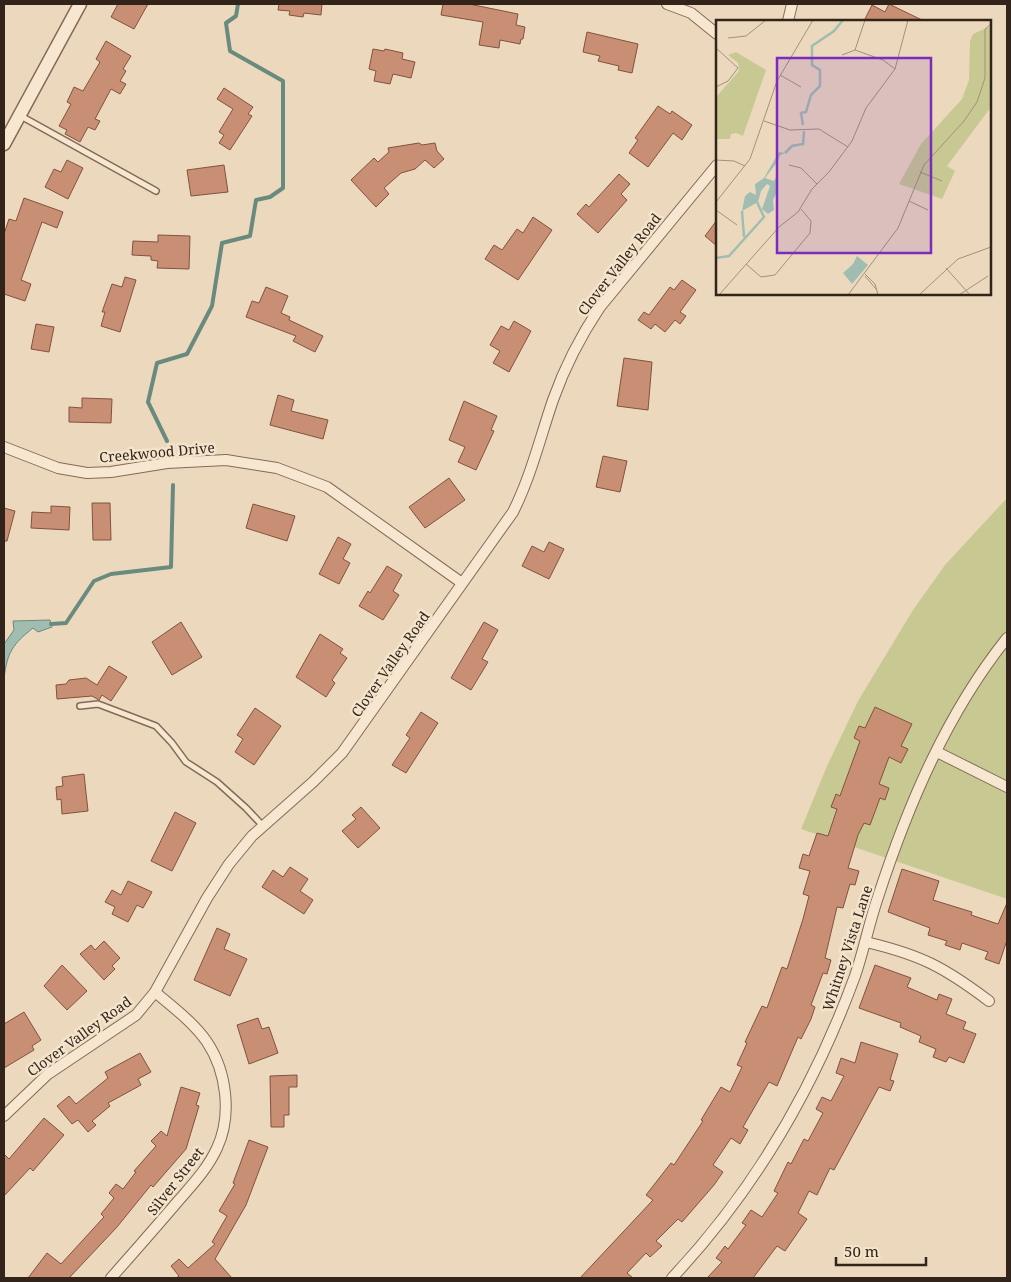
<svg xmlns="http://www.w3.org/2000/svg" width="1011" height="1282" font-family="'Noto Serif',serif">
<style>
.green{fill:#c8c992}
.water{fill:#a1bdb2;stroke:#698a7e}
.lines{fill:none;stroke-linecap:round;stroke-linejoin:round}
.stream{stroke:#698a7e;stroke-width:4}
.building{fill:#c98f74;stroke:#81523e}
.service-casing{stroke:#836a57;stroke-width:8}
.minor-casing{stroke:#836a57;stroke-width:12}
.tertiary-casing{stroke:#836a57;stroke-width:15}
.service{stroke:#f7e7d0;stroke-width:5}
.minor{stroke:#f7e7d0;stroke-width:10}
.tertiary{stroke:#f7e7d0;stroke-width:12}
.labels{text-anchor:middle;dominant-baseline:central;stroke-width:5;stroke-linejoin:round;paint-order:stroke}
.street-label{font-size:14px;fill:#32241b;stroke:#f4e4cc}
.inset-river{fill:none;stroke:#a1bdb2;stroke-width:2.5}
.inset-road{fill:none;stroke:#a2917c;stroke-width:1}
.view{fill:#7b2cbf;fill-opacity:0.15;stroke:#7b2cbf;stroke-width:2.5}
.inset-edge{fill:none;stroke:#32241b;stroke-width:2.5}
</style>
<rect width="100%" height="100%" fill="#ecd9bd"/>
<!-- green -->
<path class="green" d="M1007,498V899L801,829L827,766L858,701L913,610L945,565Z"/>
<!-- water -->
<path class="water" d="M50,620L52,627L38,632L33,628C13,644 7,652 4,679V644L14,630L13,621Z"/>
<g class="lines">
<!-- stream -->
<path class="stream" d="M167,441L148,402L157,363L187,354L212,306L222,243L250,236L256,200L270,197L283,188V81L230,51L226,23L236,16L238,4
M51,624L66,623L94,581L111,574L171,567L173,485"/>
</g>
<!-- building -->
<path class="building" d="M118,4H148L134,29L111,17Z
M279,4H322L321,15L304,13L303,17L289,15L290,11L278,10Z
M443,4H469L518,14L516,25L525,27L523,39H521L520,44L500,40L499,48L479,45L483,22L441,15Z
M889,4L924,21H864L872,5L885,12Z
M587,32L638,44L632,73L618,70L619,66L598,61L600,56L583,52Z
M106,41L131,56L123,69L126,71L120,81L126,84L120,94L111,89L95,119L100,121L95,130L88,127L80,142L65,134L67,130L59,126L71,104L67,102L74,87L83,91L100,62L96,59Z
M373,49L384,51L385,49L403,53L402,59L415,62L411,78L393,74L390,84L374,81L376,71L369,69Z
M224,88L253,107L248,114L252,116L230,150L219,143L224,135L219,132L233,109L217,99Z
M658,106L670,114L672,111L692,125L682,140L673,133L648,167L629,153L638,140L635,138Z
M419,143L422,145L435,143L437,151L444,159L434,168L425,160L415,169L401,173L384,188L389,194L376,207L351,180L374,158L378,162L389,152L388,148Z
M67,160L83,168L68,199L45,187L54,169L61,172Z
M224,165L228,192L191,196L187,170Z
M619,174L630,184L621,194L627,200L598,233L577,214L586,204L589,207Z
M24,198L63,212L57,228L42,222L21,280L31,284L25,301L4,294V234L9,219L16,221Z
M533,217L552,230L518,280L485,259L494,245L502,250L517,229L523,233Z
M717,220V246L705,236Z
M158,235L190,236L189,269L157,268L158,261L151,260V256L132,255L133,241L158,242Z
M125,277L136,280L120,332L101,326L105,312H102L112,284L122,287Z
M682,280L696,290L680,312L686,316L680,324L675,320L665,332L655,324L651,329L638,320L644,312L649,315L670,287L674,290Z
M266,287L288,296L281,313L290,317L289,320L323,336L315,352L293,341L296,336L246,317L252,301L259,303Z
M514,321L531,331L509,372L493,363L500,351L490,345L501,326L509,330Z
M36,324L54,327L49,352L31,349Z
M624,358L652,362L648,410L617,406Z
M278,395L294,400L291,411L328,420L323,439L270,425Z
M82,398L112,399L111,423L69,422V407L82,408Z
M464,401L497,416L491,430L494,431L476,470L458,462L465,447L449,440Z
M603,456L627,461L620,492L596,487Z
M449,478L465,500L425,528L409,507Z
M92,503H110L111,540H93Z
M253,504L295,516L287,541L246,528Z
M51,506L70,507L69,530L31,528L32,512L51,513Z
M4,508L15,511L7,541H4Z
M338,537L351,544L343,559L350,563L339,584L319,574Z
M549,542L564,549L549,579L522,566L532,546L544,552Z
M387,566L402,575L393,591L399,595L383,620L359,606L368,591L370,593Z
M181,622L202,657L172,675L152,642Z
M484,622L498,630L482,659L488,662L471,690L451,678Z
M320,634L343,649L340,653L347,658L332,680L335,683L326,697L296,677Z
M109,666L127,677L111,701L102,695L99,700L92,696L57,699L56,685L66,684L69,680L86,678L97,685Z
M875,707L912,724L901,746L908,749L901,763L889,757L879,784L889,788L885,800L880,798L870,825L864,823L858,835L848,868L859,871L855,885L850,884L843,908L837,907L825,958L831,960L827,974L823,973L811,1005L815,1007L811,1019L801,1039L798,1037L777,1086L769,1082L743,1127L748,1130L740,1144L731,1138L713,1165L723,1172L714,1185L682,1222L678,1219L656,1241L662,1246L650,1257L646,1253L627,1273L633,1278H580L653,1200L646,1195L671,1163L674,1165L703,1121L701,1120L721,1087L730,1092L742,1067L737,1065L747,1043L745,1042L762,1006L767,1008L782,967L787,969L803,919L809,896L803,894L810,871L799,868L803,854L809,856L817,833L828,836L837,809L831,807L836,794L840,796L860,741L854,738L859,726L865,728Z
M255,708L281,726L254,765L235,752L243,739L237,735Z
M421,712L438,723L406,773L392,765L410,738L406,735Z
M84,774L88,811L62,814L61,799L57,800L56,787L63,786L62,777Z
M361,807L380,828L358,848L342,831L356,819L352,815Z
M175,812L196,823L172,871L151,861Z
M290,867L308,879L300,891L313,900L304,914L262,887L273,870L283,877Z
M902,869L939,881L933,900L972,912L971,915L998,924L1007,903V940L999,964L985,959L988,952L962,943L960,950L945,945L947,941L928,935L930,928L888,912Z
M128,881L152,892L143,908L137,905L128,922L112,914L115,907L105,902L112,890L121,895Z
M217,928L230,934L224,949L247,959L230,996L194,980Z
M104,941L120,958L112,966L115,969L104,980L80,954L91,945L95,950Z
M62,965L87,991L67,1010L44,986Z
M875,965L911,978L907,987L937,1000L939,994L952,999L946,1014L966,1022L963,1029L976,1034L964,1063L949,1057L946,1062L933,1057L936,1049L919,1042L921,1036L900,1027L901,1023L859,1008Z
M24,1012L41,1040L32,1046L34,1050L4,1068V1024Z
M258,1018L262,1029L269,1027L278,1053L249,1064L237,1025Z
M861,1042L898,1054L890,1080L894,1081L890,1091L879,1087L834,1170L830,1168L817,1195L809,1191L798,1213L807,1219L785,1251L777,1246L753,1278H707L722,1262L716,1258L725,1246L728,1249L746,1225L742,1223L751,1210L762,1217L778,1193L774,1191L788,1162L791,1164L804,1139L808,1141L823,1113L816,1109L822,1097L831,1101L844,1076L836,1073L841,1058L855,1063Z
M140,1053L151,1072L138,1079L141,1085L108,1103L110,1106L92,1121L96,1125L88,1132L78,1120L72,1124L57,1106L69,1096L76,1104L108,1078L105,1072Z
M297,1075V1087H289V1115H284V1127H271L270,1076Z
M181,1087L200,1093L196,1105L199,1106L186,1149L153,1187L151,1185L117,1227L69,1278H28L47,1253L61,1264L104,1217L101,1214L114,1198L109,1193L116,1184L123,1189L136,1172L134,1171L156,1146L151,1141L161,1131L167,1136Z
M44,1118L64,1135L33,1171L30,1168L4,1196V1154L9,1159Z
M249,1140L268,1147L246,1205L215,1259L232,1278H176L179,1276L171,1266L179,1259L188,1268L215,1244L212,1242L227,1216L219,1211L235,1184L233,1183Z"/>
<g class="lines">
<!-- service casing -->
<g class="service-casing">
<path id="service" d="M19,115L156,191
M80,706L98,704L156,726L172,743L186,762L217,782L246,808L263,826"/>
</g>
<!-- minor casing -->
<g class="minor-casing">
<path id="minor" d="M667,4L691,13L717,34
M788,21L792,4
M4,447L58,468L87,473L111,472L167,463L226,460L277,468L327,487L462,583
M937,752L1007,787
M866,942C921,955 944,967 989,1001
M4,1116L48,1074L136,1015L155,992L207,898L229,864L252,836L313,782L342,753L513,512C531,476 540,438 553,400C565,366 580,337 600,307L717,165
M111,1278C134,1252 156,1227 179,1200C193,1184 208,1168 217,1148C232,1116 227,1072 207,1042C194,1023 173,1007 155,992
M672,1278C753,1192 814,1088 855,976C864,950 869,923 878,897C908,805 947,713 1007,638"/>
</g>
<!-- tertiary casing -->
<g class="tertiary-casing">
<path id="tertiary" d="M4,144L80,4"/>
</g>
<!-- service -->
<use href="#service" class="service"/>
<!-- minor -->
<use href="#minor" class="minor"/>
<!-- tertiary -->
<use href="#tertiary" class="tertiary"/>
</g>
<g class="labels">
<!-- street labels -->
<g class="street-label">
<text transform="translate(619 264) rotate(-52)">Clover Valley Road</text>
<text transform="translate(157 452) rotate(-5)">Creekwood Drive</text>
<text transform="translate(390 664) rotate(-55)">Clover Valley Road</text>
<text transform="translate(847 948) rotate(-72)">Whitney Vista Lane</text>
<text transform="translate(79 1036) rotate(-36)">Clover Valley Road</text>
<text transform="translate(175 1181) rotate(-52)">Silver Street</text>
</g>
</g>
<!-- overview -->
<g transform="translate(716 20)">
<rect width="275" height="275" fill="#ecd9bd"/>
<path d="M275,6V87L231,146L239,151L226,179L183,164L205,124L246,79L253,60L254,21L257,14ZM20,32L50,50L27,116L20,113L15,114L14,119H0V77L23,51L22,43L12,35Z" fill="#c8c992"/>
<path d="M63,132L69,133L64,135L62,141L49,158L58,161L62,154V170L57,180L58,190L52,194L46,189L54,166L51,164L45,171L42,182L26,191L29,176L34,172L40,175L39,164L48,158ZM141,236L152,245L136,264L127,253L137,244Z" fill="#a1bdb2"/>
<path class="inset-river" d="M87,105L85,93L90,92L95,75L104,66V50L96,45V26L118,11L127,0M69,133L76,126L87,124L88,111M26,191L28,217M0,238L13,236L48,197L41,182"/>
<path class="inset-road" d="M12,18L30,16L50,0M0,28L22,48L12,61L0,67M139,30L167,40L179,49M126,35L139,30L149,0M64,55L85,67M48,101L74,110L103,109L132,127M0,140L18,141L29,146M73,145L85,148L101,164M204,152L226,161M193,181L212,190M0,182L34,139L61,61L97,0M0,190L21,205M30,244L45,257L59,255L94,213L95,201L85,189M230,248L254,275M149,254L159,264L162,275M149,256L160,269M3,275L63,207L82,192L96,169L113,152L136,121L150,88L179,49L192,0M132,275L182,208L208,145L248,101L261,82L269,58V9L275,4M203,275L242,239L275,227M243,275L272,256"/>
<path class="view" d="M61,38H215V233H61Z"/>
<rect width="275" height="275" class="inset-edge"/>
</g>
<!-- border -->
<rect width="1011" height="1282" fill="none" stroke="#32241b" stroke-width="10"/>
<!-- scale -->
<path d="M836 1257v8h90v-8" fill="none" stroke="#32241b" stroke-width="2.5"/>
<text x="844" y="1257" font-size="15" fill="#32241b" stroke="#f4e4cc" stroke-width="4" paint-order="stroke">50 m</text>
</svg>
